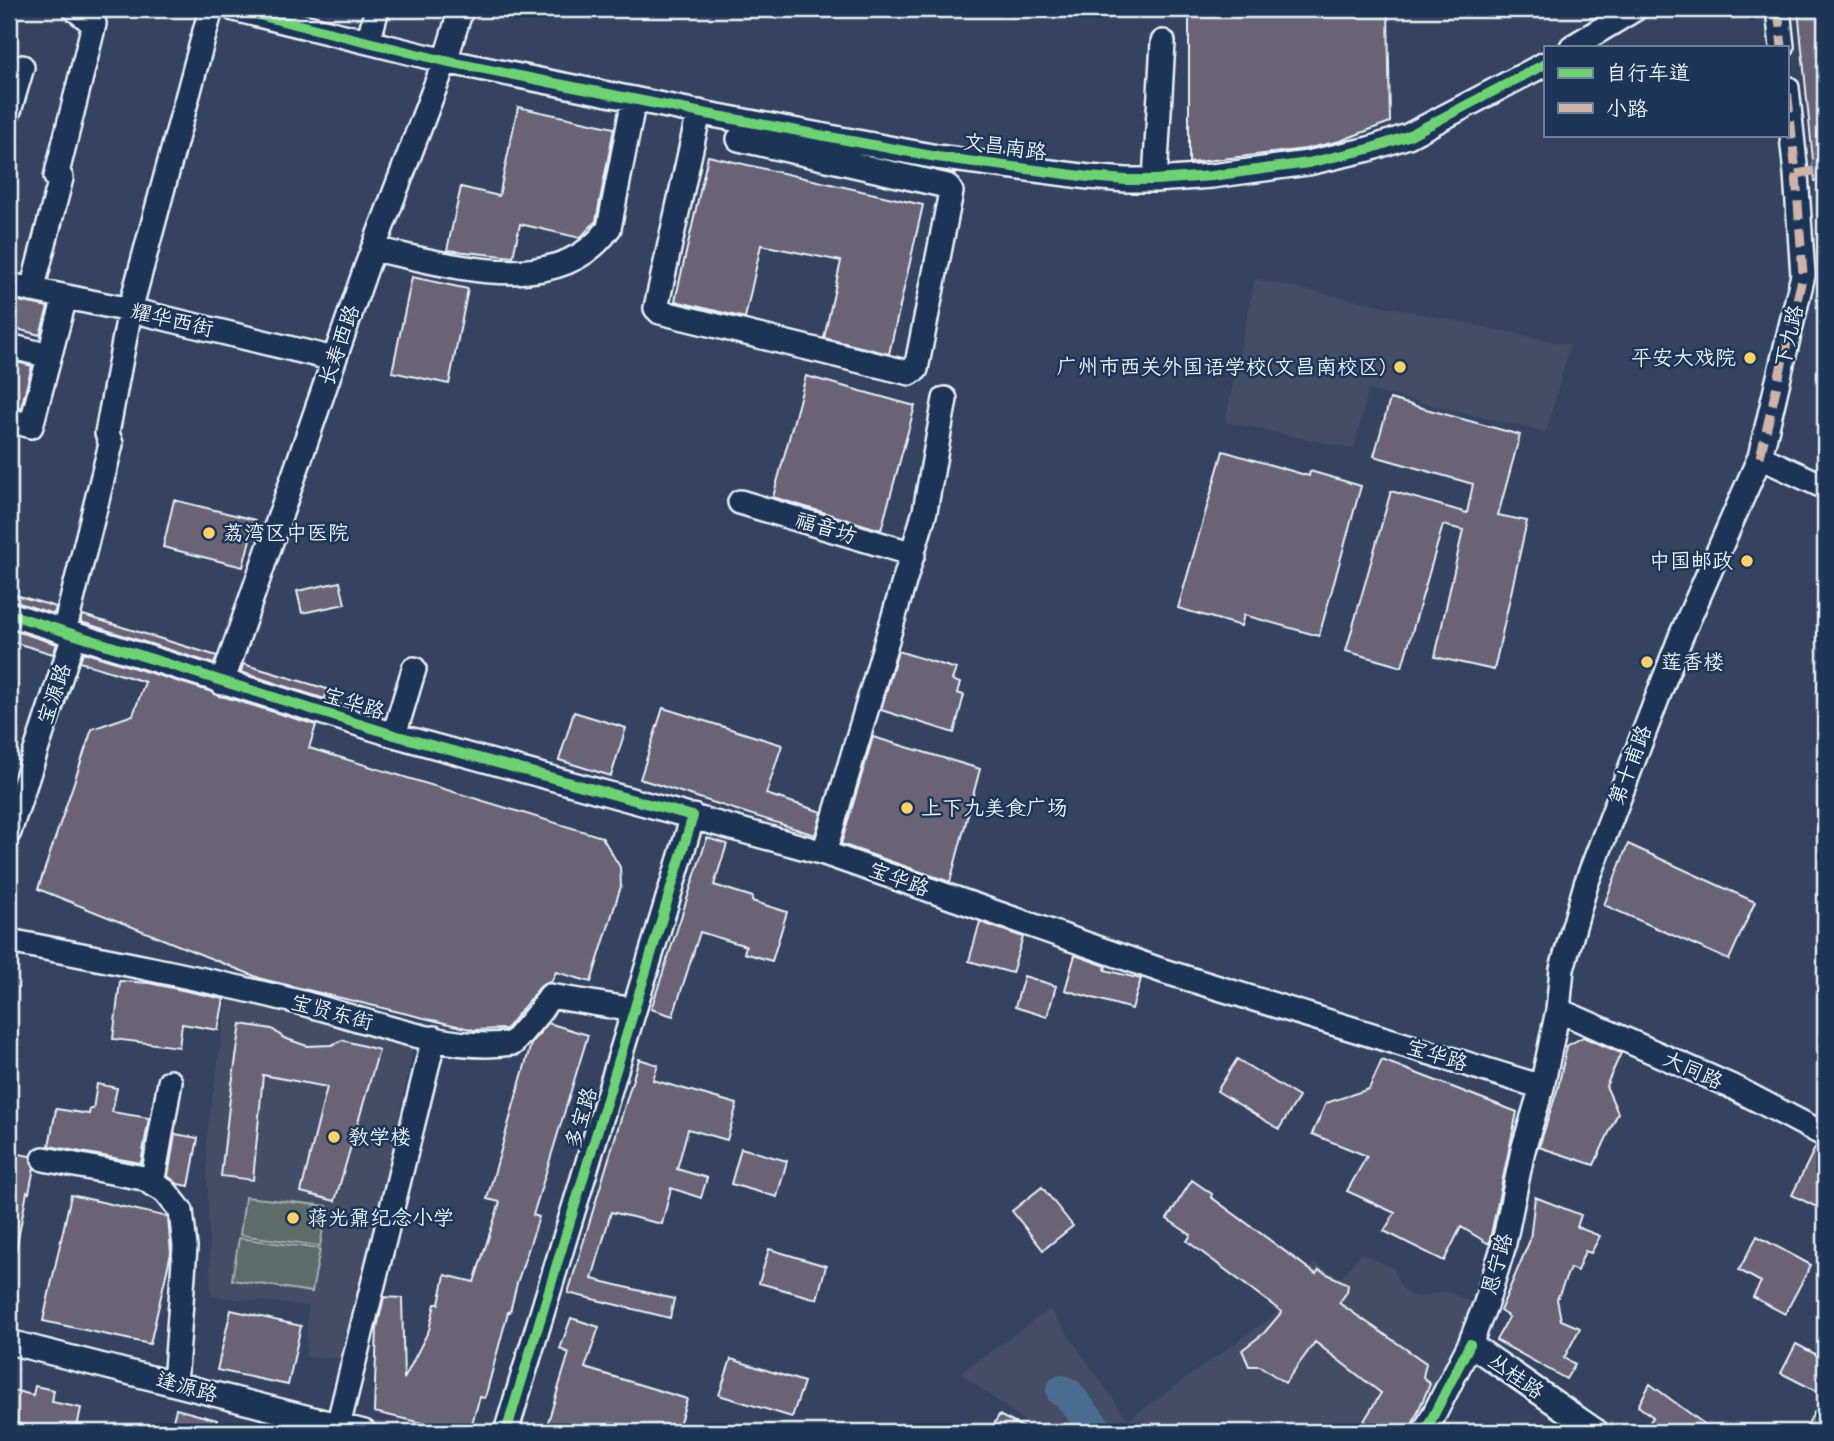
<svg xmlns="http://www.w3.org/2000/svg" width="1834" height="1441" font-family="'Comic Neue','LXGW WenKai TC',sans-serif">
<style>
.built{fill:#444d66}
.green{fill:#5a6d68;stroke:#a1afb0;stroke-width:2}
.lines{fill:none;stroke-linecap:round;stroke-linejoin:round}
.river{stroke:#496c90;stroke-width:32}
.building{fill:#696475;stroke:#e8f1f8;stroke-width:2}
.minor-tunnel{stroke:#4f5d77;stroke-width:23;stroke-dasharray:23 11;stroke-linecap:butt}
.minor-casing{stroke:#e8f1f8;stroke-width:28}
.minor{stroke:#1d3557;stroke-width:23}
.quiet{stroke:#ceb3a9;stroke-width:9;stroke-dasharray:18 9;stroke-linecap:butt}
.cycleway-casing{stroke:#1d3557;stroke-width:15}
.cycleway{stroke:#6cd273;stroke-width:10}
.poi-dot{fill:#ffd166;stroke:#1d3557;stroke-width:2.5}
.labels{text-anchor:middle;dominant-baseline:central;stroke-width:5;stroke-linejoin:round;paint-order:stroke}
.street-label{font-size:21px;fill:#e8f1f8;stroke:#1d3557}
.poi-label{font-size:21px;fill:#e8f1f8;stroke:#1d3557;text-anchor:start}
</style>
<rect width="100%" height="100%" fill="#344360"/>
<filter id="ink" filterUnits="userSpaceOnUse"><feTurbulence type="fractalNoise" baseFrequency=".0143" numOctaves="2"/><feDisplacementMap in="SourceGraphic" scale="14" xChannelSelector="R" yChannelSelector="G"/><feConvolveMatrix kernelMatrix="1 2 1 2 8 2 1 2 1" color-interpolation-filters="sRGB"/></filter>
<g filter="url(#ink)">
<!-- built -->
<path class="built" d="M1255,279L1570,345L1546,432L1368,390L1354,449L1225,422Z
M228,996L322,1017L414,1045L348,1359L306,1357L308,1306L211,1296L206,1141Z
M1361,1253L1393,1268L1400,1285L1408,1294L1418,1297L1446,1291L1478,1305L1431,1403L1412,1432H1051L1023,1420L960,1373L1050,1309L1128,1420L1274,1315L1314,1263L1341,1278Z"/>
<!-- green -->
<path class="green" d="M245,1197L327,1206L320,1246L240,1235Z
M239,1238L320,1249L312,1292L232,1280Z"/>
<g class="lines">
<!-- river -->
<path class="river" d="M1062,1391L1068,1394L1098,1432"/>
</g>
<!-- building -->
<path class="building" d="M1189,9H1388L1390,122L1340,141L1305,149L1189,163Z
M1798,9H1825V181H1815Z
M518,107L614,128L596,221L580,238L520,224L513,257L447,250L461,187L499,196Z
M708,156L923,205L889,354L824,338L841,261L761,245L745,318L675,301Z
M412,277L468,289L449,384L392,372Z
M9,299L48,307L40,335L9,327Z
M9,360L32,366L21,408L9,404Z
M806,376L915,406L881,530L773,497Z
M1390,399L1520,435L1498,515L1527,521L1494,670L1435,657L1463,530L1443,525L1402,667L1346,651L1391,491L1467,513L1473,484L1374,456Z
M1223,451L1309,476L1310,471L1361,486L1319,636L1244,615L1241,626L1178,608Z
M174,500L255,520L243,567L163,547Z
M340,582L345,604L302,613L297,591Z
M9,593L56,607L54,614L9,600Z
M83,615L217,656L214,664L81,622Z
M9,629L57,644L53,654L9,641Z
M898,651L956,669L952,680L960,683L957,693L964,695L954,733L881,710Z
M83,652L212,692L218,696L225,697L316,725L309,748L602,837L620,867L621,886L591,982L556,972L551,982L545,983L539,988L506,1029L474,1030L262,979L38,889L92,729L133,715L145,682L80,662Z
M243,664L327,689L325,699L241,672Z
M663,708L782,745L766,794L822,812L815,835L640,779Z
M574,712L626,728L611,776L559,760Z
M873,737L980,769L950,882L841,844Z
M707,838L727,844L714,885L753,897L752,901L787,912L772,961L744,953L746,946L700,932L673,1016L651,1009Z
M1628,844L1755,902L1729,960L1604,905Z
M980,922L1023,937L1012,973L969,961Z
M1075,955L1106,966L1105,970L1141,979L1132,1009L1065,990Z
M1024,976L1056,986L1047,1017L1015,1007Z
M120,981L149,983L224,999L218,1030L182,1024L179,1047L113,1039Z
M548,1023L588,1035L533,1215L539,1217L517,1283L510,1312H508L485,1398L480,1397L471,1427L461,1432L374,1412L377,1328L384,1297L402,1298L404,1379L429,1330L435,1304H439L445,1275L474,1282L500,1202L487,1199L531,1044Z
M241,1024L272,1029L284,1038L307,1046L332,1045L342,1040L379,1050L335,1201L301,1192L327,1087L263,1075L253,1180L221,1176L230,1098Z
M1583,1037L1621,1053L1606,1086L1618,1113L1594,1165L1539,1147L1558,1088L1567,1046Z
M639,1059L658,1065L653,1080L737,1104L727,1140L688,1129L677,1169L707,1178L701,1198L671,1188L662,1224L611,1212L592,1279L674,1299L670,1318L568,1293Z
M1237,1059L1299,1097L1279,1129L1217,1091Z
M1382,1060L1517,1112L1489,1244L1461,1227L1444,1261L1384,1231L1395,1213L1347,1191L1367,1156L1312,1134L1326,1103L1369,1089Z
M97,1084L117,1088L112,1112L149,1118L141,1163L49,1146L56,1109L89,1114L90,1109H93Z
M175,1134L198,1138L189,1186L178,1184L168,1176Z
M1816,1146L1825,1149V1211L1792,1195Z
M741,1148L787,1161L777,1197L731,1184Z
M9,1152L30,1156L34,1168L29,1193L27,1192L16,1250L9,1249Z
M1192,1180L1212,1194L1211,1197L1316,1274L1319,1270L1348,1284L1347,1292L1339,1303L1426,1363L1423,1377L1430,1384L1409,1432H1380L1364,1421L1381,1393L1315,1342L1285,1383L1260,1366H1249L1242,1350L1264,1333L1282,1312L1187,1241L1191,1235L1167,1219Z
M1042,1187L1073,1226L1043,1250L1012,1211Z
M71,1195L168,1217L171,1253L150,1344L43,1321Z
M1535,1197L1581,1215L1577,1227L1600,1236L1591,1253L1585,1251L1577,1271L1570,1268L1557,1299L1561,1320L1580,1328L1564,1358L1575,1364L1566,1379L1496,1340L1509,1317L1500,1311L1530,1240Z
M1757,1236L1811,1265L1785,1314L1753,1297L1761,1282L1739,1270Z
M769,1249L826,1266L817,1299L759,1283Z
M231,1310L301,1326L288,1385L217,1370Z
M571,1318L599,1327L585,1368L687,1399L677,1432H545L569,1353L560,1349Z
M1796,1344L1825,1359V1432H1815L1806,1427L1824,1395L1781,1373Z
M731,1359L804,1382L792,1417L719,1395Z
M1650,1384L1715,1432H1644L1653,1417L1638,1406Z
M35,1386L54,1390L52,1402L81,1408L76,1432H47V1430L9,1422L12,1390L33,1395Z
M176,1409L217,1420L214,1432H170Z
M999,1415L1032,1432H990Z"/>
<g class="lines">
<!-- minor-tunnel -->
<path class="minor-tunnel" d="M1814,171L1825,169"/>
<!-- minor casing -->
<g class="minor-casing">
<path id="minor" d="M234,9L445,61L702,113L937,157L1089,177L1126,180H1155L1212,176L1308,163L1369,149L1408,136L1545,64
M1778,9L1782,47
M368,42L377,9
M1572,47L1635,9
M9,111L22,67
M699,112L656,308L660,312L910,373L916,369L951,192L947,186L739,139
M1155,180L1163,42
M373,249C445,263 557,302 609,228L634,99
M9,285L139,312L334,359
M32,290L61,178L56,177L94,24L75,9
M9,346L49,356
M9,420L31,426L65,297
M1760,457L1825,487
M740,502L913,554
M9,614L394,735L824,853L1163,971L1542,1087
M64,632L111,444L107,433L130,310L211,9
M222,683L366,268L445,61L461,9
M394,735L414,669
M9,832L74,636
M824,853L925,511L945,399
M9,941C103,959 197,977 290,1000C359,1016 443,1054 513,1043L540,1011L550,996L634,1010
M1558,1010L1735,1088L1825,1135
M44,1159L143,1178L165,1191L181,1211L185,1247L175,1384
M152,1184L170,1082
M9,1342L364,1432
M1470,1344L1597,1432
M338,1426L434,1038
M506,1432L693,816
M1425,1432L1470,1344L1486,1303L1503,1248L1523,1150L1542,1087L1558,1010L1562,969L1586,884L1681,636L1760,457L1803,275L1796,174L1787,88"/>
</g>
<!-- minor -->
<use href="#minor" class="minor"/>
<!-- quiet -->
<path class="quiet" d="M1778,9L1782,47
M1796,174L1825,169
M1760,457L1803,275L1796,174L1787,88"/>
<!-- cycleway casing -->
<g class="cycleway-casing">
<path id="cycleway" d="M234,9L445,61L702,113L937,157L1089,177L1126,180H1155L1212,176L1308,163L1369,149L1408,136L1545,64
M9,614L394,735L693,816L506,1432
M1425,1432L1470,1344"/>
</g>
<!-- cycleway -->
<use href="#cycleway" class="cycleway"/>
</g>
</g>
<!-- markers -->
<g class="poi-dot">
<circle cx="1750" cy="358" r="7"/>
<circle cx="1400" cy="367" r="7"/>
<circle cx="209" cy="533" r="7"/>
<circle cx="1747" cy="561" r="7"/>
<circle cx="1647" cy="662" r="7"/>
<circle cx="907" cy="808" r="7"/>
<circle cx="334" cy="1137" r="7"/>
<circle cx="293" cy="1218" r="7"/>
</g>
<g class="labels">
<!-- street labels -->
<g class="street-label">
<text transform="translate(1005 147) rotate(8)">文昌南路</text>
<text transform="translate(172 320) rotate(13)">耀华西街</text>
<text transform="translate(1789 336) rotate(-77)">下九路</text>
<text transform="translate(339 345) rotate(-71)">长寿西路</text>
<text transform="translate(826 528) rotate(17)">福音坊</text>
<text transform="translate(54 694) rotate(-71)">宝源路</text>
<text transform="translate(354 703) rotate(17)">宝华路</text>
<text transform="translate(1630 765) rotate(-69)">第十甫路</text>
<text transform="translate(899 879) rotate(20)">宝华路</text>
<text transform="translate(332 1012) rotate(15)">宝贤东街</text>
<text transform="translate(1437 1055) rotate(17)">宝华路</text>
<text transform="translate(1693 1070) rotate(24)">大同路</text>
<text transform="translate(581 1118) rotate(-73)">多宝路</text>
<text transform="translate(1497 1264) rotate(-74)">恩宁路</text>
<text transform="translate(1516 1376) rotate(35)">丛桂路</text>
<text transform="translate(187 1387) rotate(15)">逢源路</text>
</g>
<!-- poi labels -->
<g class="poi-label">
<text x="1736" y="358" text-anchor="end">平安大戏院</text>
<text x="1386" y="367" text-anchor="end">广州市西关外国语学校(文昌南校区)</text>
<text x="223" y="533">荔湾区中医院</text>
<text x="1733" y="561" text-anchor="end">中国邮政</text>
<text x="1661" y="662">莲香楼</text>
<text x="921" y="808">上下九美食广场</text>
<text x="348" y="1137">教学楼</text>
<text x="307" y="1218">蒋光鼐纪念小学</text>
</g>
</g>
<!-- margin -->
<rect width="1834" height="1441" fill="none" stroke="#1d3557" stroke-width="35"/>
<rect x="18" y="18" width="1799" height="1406" fill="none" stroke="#e8f1f8" stroke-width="2.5" filter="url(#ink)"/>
<!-- legend -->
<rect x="1544" y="46" width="245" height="91" fill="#1d3557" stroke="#6e8097" stroke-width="2"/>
<rect x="1558" y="68" width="35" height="10" fill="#6cd273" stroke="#6e8097" stroke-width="2"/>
<text x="1606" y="80" font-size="21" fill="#e8f1f8">自行车道</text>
<rect x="1558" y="103" width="35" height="10" fill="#ceb3a9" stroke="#6e8097" stroke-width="2"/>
<text x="1606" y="116" font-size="21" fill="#e8f1f8">小路</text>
</svg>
